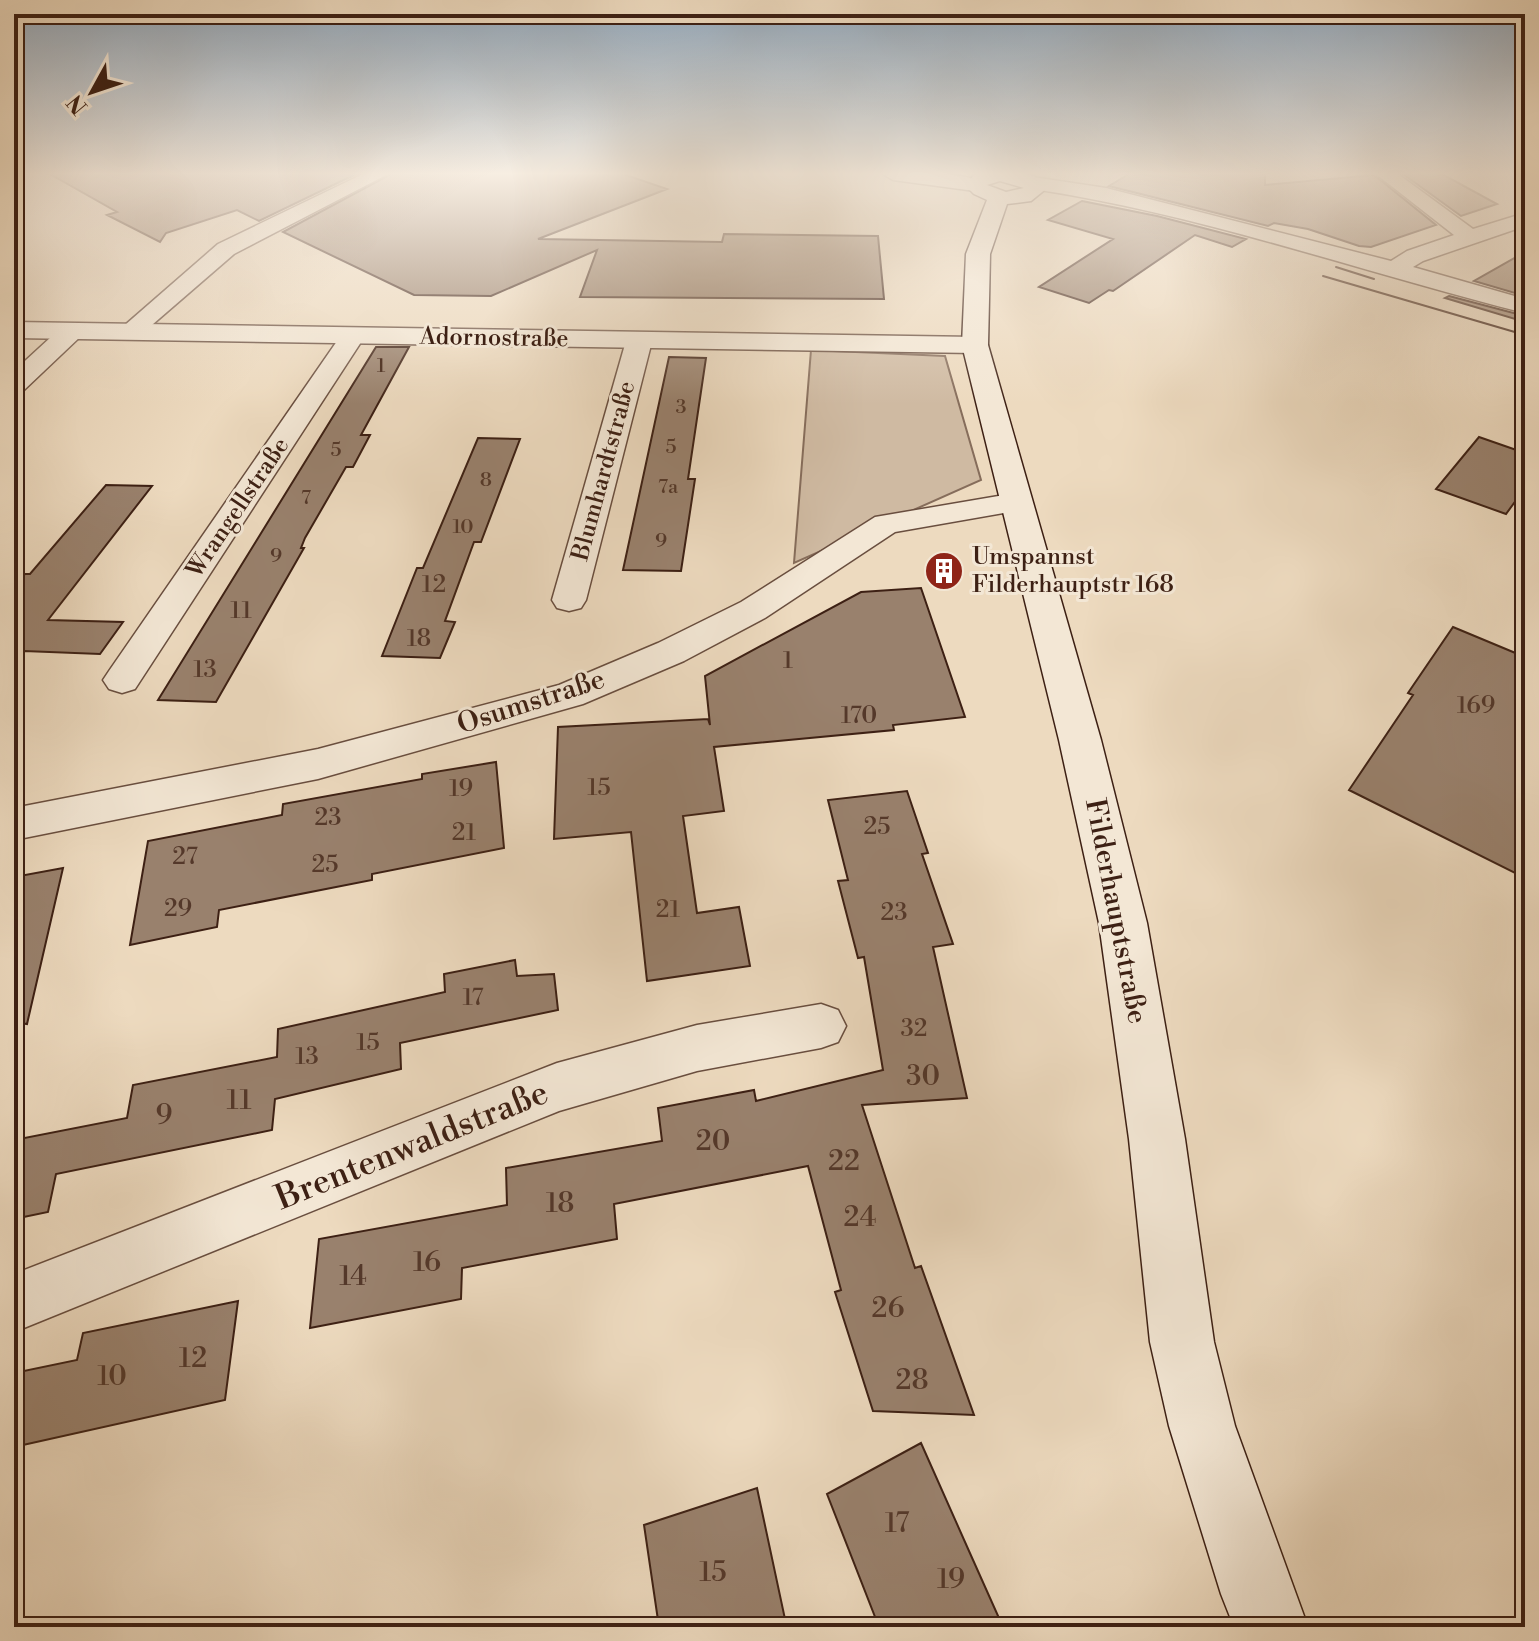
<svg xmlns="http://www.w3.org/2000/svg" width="1539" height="1641" font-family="'Libre Bodoni',serif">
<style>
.green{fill:#cfbaa2;stroke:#866d5b;stroke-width:2}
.building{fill:#99816d;stroke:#3d2014;stroke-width:2}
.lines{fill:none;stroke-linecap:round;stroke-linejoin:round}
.minor-casing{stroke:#694e3f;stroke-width:3}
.tertiary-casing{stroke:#694e3f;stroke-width:3}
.secondary-casing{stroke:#3d2014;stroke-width:3}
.minor{fill:#f3e7d5;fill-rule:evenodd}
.tertiary{fill:#f3e7d5;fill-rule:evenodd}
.secondary{fill:#f3e7d5;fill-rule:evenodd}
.tram{stroke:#3d2014;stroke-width:2}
.labels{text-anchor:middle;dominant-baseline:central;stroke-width:6;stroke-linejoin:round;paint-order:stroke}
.far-number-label{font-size:20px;fill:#54382a}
.far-street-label{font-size:24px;fill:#3d2014;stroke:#f3e7d5}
.far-poi-label{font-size:24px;fill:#3d2014;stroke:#f3e7d5;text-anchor:start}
.number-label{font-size:24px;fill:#54382a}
.street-label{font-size:28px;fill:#3d2014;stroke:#f3e7d5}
.near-number-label{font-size:28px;fill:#54382a}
.near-street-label{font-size:34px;fill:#3d2014;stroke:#f3e7d5}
</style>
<rect width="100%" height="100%" fill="#eddabf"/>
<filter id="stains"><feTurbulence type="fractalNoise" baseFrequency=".0025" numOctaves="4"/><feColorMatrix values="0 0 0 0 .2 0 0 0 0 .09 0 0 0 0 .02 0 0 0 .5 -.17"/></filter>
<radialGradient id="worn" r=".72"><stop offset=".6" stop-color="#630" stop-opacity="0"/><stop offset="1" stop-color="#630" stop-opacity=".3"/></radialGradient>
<!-- green -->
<path class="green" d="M811,350L945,356L981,480L794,563Z"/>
<!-- building -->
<path class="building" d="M50,174H356L259,221L237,210L166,233L160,242L107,215L117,212Z
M391,174H623L667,189L538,239L722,242L724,234L878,236L884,299L580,297L597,250L491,296L414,295L283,232Z
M1129,174H1265V185L1374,175L1436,225L1371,247L1359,246L1308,229L1274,223L1268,226L1109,186Z
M1403,174H1442L1497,204L1461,216Z
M1082,201L1157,216L1246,239L1232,247L1195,235L1113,291L1109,290L1089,303L1039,287L1113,239L1048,220Z
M1525,252V296L1474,281Z
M1449,296L1525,316V322L1445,298Z
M376,347H409L361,435H370L353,467H346L305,538L301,548H304L216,702L158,700Z
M669,357L706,358L688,479H695L681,571L623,570Z
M1479,437L1525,453V488L1506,514L1436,489Z
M478,438L520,439L481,542H474L445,621L455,622L440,658L382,656L417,568H423Z
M106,485L152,486L48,620L123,622L100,654L24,651L14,664V588L25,574H30Z
M921,588L965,717L893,725L894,730L714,747L724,811L683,816L697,913L739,907L750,966L647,981L631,832L554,839L558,727L708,719L710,725L705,676L861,592Z
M1453,627L1525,657V878L1349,790L1413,695L1408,693Z
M496,762L504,848L372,874V880L219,910L217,927L130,945L148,841L282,815L283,804L422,779V774Z
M907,791L928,853L922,854L953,944L933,947L967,1098L862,1105L915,1268L921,1266L974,1415L873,1411L835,1292L841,1290L808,1166L614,1204L617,1239L462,1268L461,1299L310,1328L319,1239L507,1205L506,1168L662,1141L658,1108L754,1090L756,1101L883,1070L864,957L858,958L838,881L848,880L828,800Z
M63,868L27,1024L14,1022V877Z
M515,960L517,976L554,974L558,1010L400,1043L401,1069L275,1099L272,1130L56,1174L48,1212L14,1219V1140L127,1118L133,1085L277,1057L278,1029L445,992L444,974Z
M238,1301L225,1400L14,1447V1373L77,1360L83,1333Z
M921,1443L969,1551L1003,1627H879L827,1494Z
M757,1488L785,1619L763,1627H659L644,1525Z"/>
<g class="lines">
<!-- minor casing -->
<g class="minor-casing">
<path id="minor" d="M363,174H388L234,254L138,337H120L117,332L218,244Z
M883,174C906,174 970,170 985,185L975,191L893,180Z
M1376,174H1398L1473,229L1525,213V226L1423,261L1413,267L1525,299V313C1361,272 1201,214 1033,189L1023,183L1033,177L1106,188L1391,261L1407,251L1454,235Z
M72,324L81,326L84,331L81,336L23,391L14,393V371L63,326Z
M353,329L362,331L365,336L135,689L122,693L109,689L103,680L109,671L344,331Z
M639,333L648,336L652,341L586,600L581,608L569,611L557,608L552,600L626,341L630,336Z
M1016,493L1027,495L1031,502L1027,509L895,532L765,618L684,661L583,704L318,779L14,840V808L318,749L559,685L658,643L741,602L875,517Z
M821,1004L838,1010L846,1026L838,1042L821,1048L697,1071L559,1111L14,1332V1274L557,1063L697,1025Z"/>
</g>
<!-- tertiary casing -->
<g class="tertiary-casing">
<path id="tertiary" d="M14,322L975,337L984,339L988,345L984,351L975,353L14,338Z"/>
</g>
<!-- secondary casing -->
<g class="secondary-casing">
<path id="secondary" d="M975,174H1027L1034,176L1047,188L1031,201L1007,204L990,254L988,345L1101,740L1147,923L1185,1139L1214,1342L1235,1426L1308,1627H1234L1221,1594L1169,1426L1150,1342L1129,1139L1099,923L1059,740L962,345L966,254L987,200L974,194L965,185ZM1000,181L1024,188L1006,192L987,185Z"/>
</g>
<!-- minor -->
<use href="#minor" class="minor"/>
<!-- tertiary -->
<use href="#tertiary" class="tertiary"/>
<!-- secondary -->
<use href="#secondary" class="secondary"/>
<!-- tram -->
<path class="tram" d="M1336,267L1374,279
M1323,276L1525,335"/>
</g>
<!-- sky -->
<linearGradient id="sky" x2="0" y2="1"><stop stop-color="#92aac0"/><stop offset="0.43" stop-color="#f7eee2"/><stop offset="1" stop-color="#f7eee2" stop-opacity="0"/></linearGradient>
<rect width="1539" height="404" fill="url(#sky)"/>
<!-- icons -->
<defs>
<g id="building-disc" transform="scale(2)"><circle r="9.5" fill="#8f2418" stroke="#f3e7d5"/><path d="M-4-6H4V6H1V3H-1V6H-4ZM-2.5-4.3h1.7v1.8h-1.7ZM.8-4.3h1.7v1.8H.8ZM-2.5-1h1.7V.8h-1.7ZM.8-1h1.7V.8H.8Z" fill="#fff"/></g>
</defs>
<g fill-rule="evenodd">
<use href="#building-disc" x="944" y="571"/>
</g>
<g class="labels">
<!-- far-number labels -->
<g class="far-number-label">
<text x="381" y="366">1</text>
<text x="681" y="407">3</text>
<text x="671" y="447">5</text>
<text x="336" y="450">5</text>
<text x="486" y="480">8</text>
<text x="668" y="487">7a</text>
<text x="306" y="498">7</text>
<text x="463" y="527">10</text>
<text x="661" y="541">9</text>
<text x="276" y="556">9</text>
</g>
<!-- far-street labels -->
<g class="far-street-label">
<text transform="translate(494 338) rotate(1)">Adornostraße</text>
<text transform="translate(604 471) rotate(-75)">Blumhardtstraße</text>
<text transform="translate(238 508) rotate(-56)">Wrangellstraße</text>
</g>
<!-- far-poi labels -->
<g class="far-poi-label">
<text x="972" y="557">Umspannst<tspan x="972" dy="28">Filderhauptstr 168</tspan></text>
</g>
<!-- number labels -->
<g class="number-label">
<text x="434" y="585">12</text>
<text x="241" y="611">11</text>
<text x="419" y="639">18</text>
<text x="788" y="661">1</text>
<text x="205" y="670">13</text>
<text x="1476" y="706">169</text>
<text x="859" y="716">170</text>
<text x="599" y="788">15</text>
<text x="461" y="789">19</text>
<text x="328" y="818">23</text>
<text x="877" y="827">25</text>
<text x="464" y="833">21</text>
<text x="185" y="857">27</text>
<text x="325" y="865">25</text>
<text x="178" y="909">29</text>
<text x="668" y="910">21</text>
<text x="894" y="913">23</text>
<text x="473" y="998">17</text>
<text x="914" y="1029">32</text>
<text x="368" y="1043">15</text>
<text x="307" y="1057">13</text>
</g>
<!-- street labels -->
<g class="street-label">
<text transform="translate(531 702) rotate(-18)">Osumstraße</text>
<text transform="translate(1116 911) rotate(79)">Filderhauptstraße</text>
</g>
<!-- near-number labels -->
<g class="near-number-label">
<text x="923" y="1076">30</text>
<text x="239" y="1100">11</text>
<text x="164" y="1115">9</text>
<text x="713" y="1141">20</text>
<text x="844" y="1161">22</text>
<text x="560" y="1203">18</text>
<text x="860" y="1217">24</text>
<text x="427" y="1262">16</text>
<text x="353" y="1276">14</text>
<text x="888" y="1308">26</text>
<text x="193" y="1358">12</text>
<text x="112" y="1376">10</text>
<text x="912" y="1380">28</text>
<text x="897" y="1523">17</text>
<text x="713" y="1572">15</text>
<text x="951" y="1579">19</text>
</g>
<!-- near-street labels -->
<g class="near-street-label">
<text transform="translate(412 1146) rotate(-22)">Brentenwaldstraße</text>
</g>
</g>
<!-- margin -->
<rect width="1539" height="1641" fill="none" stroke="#eddabf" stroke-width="48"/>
<rect x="16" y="16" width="1507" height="1609" fill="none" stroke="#3d2014" stroke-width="4"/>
<rect x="24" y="24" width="1491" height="1593" fill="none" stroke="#3d2014" stroke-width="2"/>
<!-- north arrow -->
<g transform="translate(92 92) rotate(230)" stroke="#f3e7d5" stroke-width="6" paint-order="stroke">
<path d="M0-6L14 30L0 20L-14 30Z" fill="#3d2014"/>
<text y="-12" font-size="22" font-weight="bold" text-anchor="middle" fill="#3d2014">N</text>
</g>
<rect width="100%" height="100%" filter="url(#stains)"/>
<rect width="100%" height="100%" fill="url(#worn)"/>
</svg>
